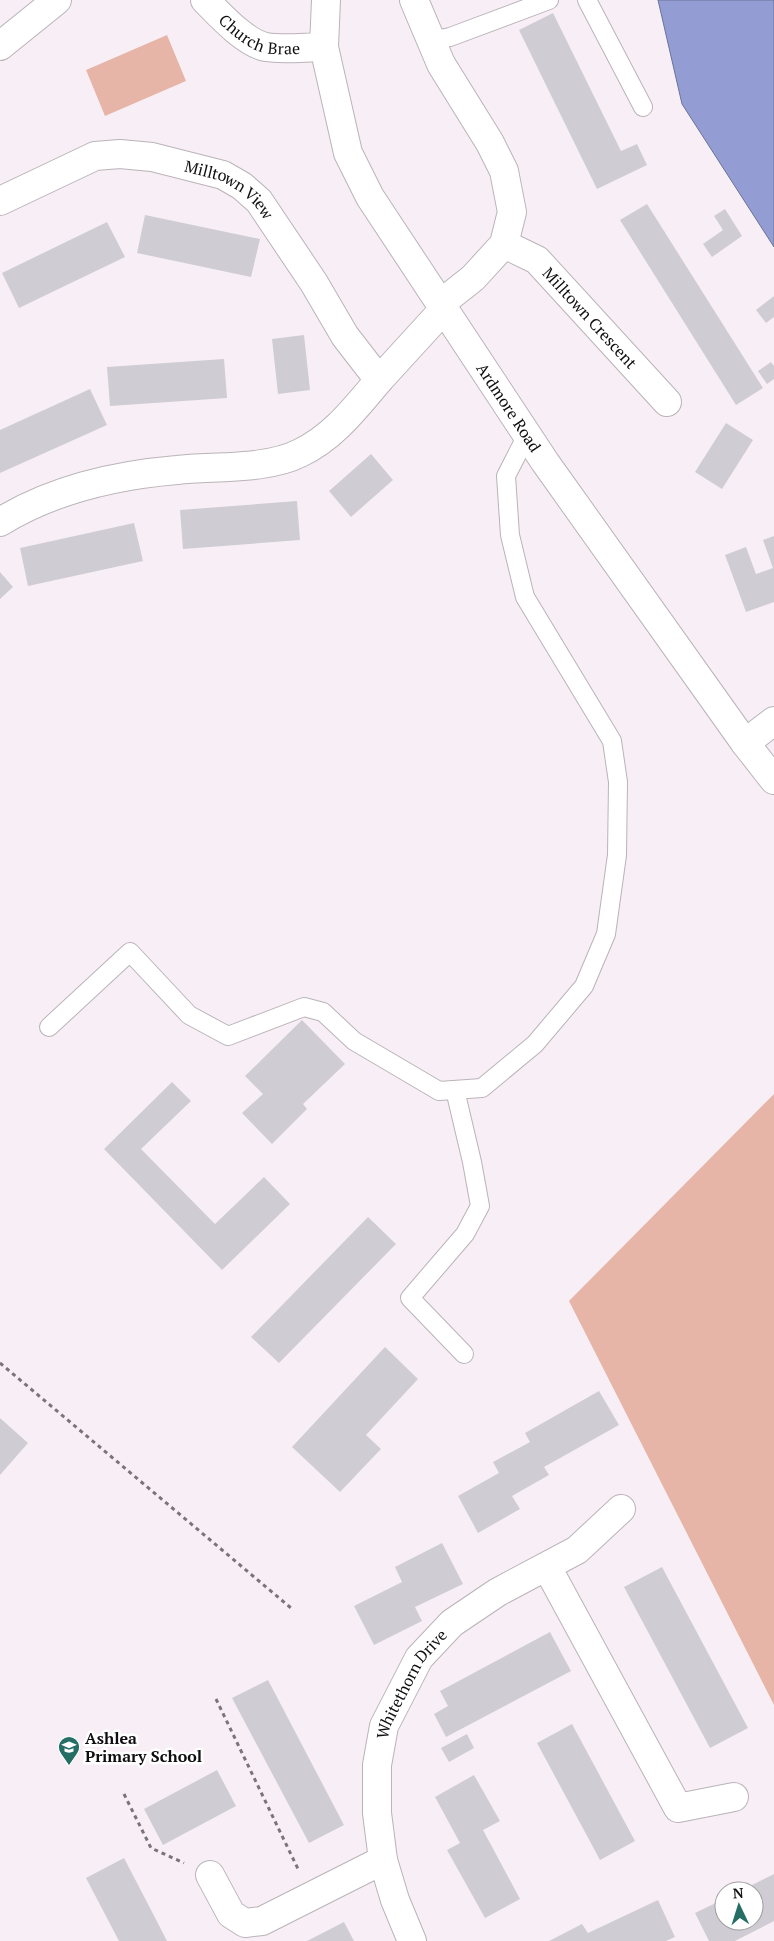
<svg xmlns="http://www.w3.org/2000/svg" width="774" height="1941" font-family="'PT Serif',serif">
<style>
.green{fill:#e7b5a8}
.water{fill:#939dd3;stroke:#6b7298}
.building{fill:#d0ccd4}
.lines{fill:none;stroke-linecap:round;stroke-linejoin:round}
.service-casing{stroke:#bab3b8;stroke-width:20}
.minor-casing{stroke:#bab3b8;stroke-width:30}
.tertiary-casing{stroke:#bab3b8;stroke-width:30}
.secondary-casing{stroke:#bab3b8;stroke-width:30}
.path{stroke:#797478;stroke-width:3;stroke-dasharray:4 4;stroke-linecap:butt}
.service{stroke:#fff;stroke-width:18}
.minor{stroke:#fff;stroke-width:28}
.tertiary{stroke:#fff;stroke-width:28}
.secondary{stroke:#fff;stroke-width:28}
.labels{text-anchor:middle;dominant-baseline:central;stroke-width:5;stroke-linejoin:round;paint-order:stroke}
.street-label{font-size:16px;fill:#0f0d0f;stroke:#fff}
.poi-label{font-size:16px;font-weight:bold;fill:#0f0d0f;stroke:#fff;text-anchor:start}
</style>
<rect width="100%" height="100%" fill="#f7eff5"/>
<!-- green -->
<path class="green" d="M167,35L186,81L105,116L86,70Z
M774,1094V1705L569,1301Z"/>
<!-- water -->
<path class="water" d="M658,0H774V247L682,104Z"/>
<!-- building -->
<path class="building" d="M553,13L621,151L637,144L647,165L597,189L519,30Z
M647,204L763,388L736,405L620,220Z
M725,209L742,236L712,257L703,244L723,230L714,216Z
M145,215L260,239L251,277L137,253Z
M107,222L125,257L19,308L2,273Z
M774,296V317L766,323L756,310Z
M304,335L310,390L278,394L272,339Z
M224,359L227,398L110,406L107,367Z
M771,362L774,366V379L767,384L758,371Z
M90,389L107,425L0,473V430Z
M726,423L753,440L722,489L695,472Z
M371,454L393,480L351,517L329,491Z
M297,501L300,540L183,549L180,510Z
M134,523L143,561L28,586L20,548Z
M774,536V602L746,612L725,555L746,547L756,574L762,572L773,568L763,540Z
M0,572L13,587L0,599Z
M302,1020L345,1064L303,1104L307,1109L272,1144L242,1113L263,1094L245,1076Z
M172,1082L191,1101L141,1149L215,1224L264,1177L290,1204L222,1270L104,1149Z
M368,1217L396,1244L279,1363L251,1337Z
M385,1347L418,1379L366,1435L381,1449L340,1492L292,1447Z
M599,1391L619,1425L544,1467L549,1475L512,1496L520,1509L478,1533L458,1496L499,1473L493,1462L530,1442L525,1433Z
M0,1418L28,1443L0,1475Z
M442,1543L463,1584L415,1607L422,1621L374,1645L354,1606L402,1582L395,1567Z
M662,1567L748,1728L710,1748L624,1587Z
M550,1632L571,1671L446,1737L434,1714L448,1706L440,1691Z
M268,1680L344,1825L309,1843L232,1698Z
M572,1724L635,1841L600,1860L537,1743Z
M467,1734L474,1748L449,1762L441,1748Z
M217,1770L236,1806L163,1845L144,1809Z
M474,1775L500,1821L483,1830L520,1899L485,1918L447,1850L460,1843L435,1797Z
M124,1858L149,1906L167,1941H119L86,1878Z
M774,1874V1921L735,1941H709L695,1913L724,1899V1921H754V1891H740Z
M658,1900L675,1937L666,1941H549L582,1924L588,1933Z
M344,1922L354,1941H307Z"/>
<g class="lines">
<!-- service casing -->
<g class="service-casing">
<path id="service" d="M587,0L643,107
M430,41L450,37L549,0
M49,1027L130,952L189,1015L228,1036L304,1007L323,1012L354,1041L439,1091L482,1088L535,1044L584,986L606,934L617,855L618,782L612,741L525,597L510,535L506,476L527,435
M455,1090L472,1162L480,1206L465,1234L410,1298L464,1354"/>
</g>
<!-- minor casing -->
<g class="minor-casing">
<g id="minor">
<path d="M414,0L441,64L490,143L504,171L512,212L504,244L473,278L440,304"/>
<path d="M0,46L57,0"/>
<path id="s1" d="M0,201L95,156L120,154L152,157L223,175L242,186L259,201L314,283L345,336L379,380"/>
<path id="s2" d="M504,244L537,260L667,402"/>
<path d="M0,522C52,490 117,475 177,470C213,466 267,470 300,453C334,437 356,407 380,379C401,356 423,332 444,309"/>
<path d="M745,743L774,721"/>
<path d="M547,1567L678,1808L734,1797"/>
<path d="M210,1875L231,1914L245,1923L262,1921L383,1860"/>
<path id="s3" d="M412,1941L395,1900L383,1860L377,1813V1765L384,1726L419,1658L452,1623L498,1592L577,1550L621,1509"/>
</g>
</g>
<!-- tertiary casing -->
<g class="tertiary-casing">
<g id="tertiary">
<path id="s4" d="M324,47L348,153L370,197L545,462L745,743L774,780"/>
</g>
</g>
<!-- secondary casing -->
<g class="secondary-casing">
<g id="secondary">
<path id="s5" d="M205,0C219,14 245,43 266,47C284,50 305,47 324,47L326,0"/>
</g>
</g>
<!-- path -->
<path class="path" d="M0,1363L291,1608
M216,1699L299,1871
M124,1794L151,1848L184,1863"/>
<!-- service -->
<use href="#service" class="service"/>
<!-- minor -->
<use href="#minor" class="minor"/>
<!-- tertiary -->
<use href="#tertiary" class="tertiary"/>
<!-- secondary -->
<use href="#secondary" class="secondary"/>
</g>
<!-- icons -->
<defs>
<g id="school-pin" transform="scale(1.125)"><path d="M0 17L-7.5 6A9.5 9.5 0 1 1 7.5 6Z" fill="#256e66" stroke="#fff"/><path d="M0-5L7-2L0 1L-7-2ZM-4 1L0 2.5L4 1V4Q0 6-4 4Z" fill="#fff"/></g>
</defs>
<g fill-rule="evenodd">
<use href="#school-pin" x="69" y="1747"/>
</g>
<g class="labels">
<!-- street labels -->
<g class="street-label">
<text stroke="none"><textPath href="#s5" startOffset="68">Church Brae</textPath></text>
<text stroke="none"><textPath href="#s1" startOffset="248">Milltown View</textPath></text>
<text stroke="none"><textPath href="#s2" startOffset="115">Milltown Crescent</textPath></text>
<text stroke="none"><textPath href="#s4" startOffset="410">Ardmore Road</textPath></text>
<text stroke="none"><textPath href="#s3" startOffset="271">Whitethorn Drive</textPath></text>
</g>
<!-- poi labels -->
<g class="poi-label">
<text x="85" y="1738">Ashlea<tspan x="85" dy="18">Primary School</tspan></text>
</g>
</g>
<!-- north arrow -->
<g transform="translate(739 1906) rotate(356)"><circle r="24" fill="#ffffff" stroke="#9f9e9f"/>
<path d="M0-4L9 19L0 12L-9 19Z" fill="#256e66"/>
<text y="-8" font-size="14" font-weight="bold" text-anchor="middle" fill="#0f0d0f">N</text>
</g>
</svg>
